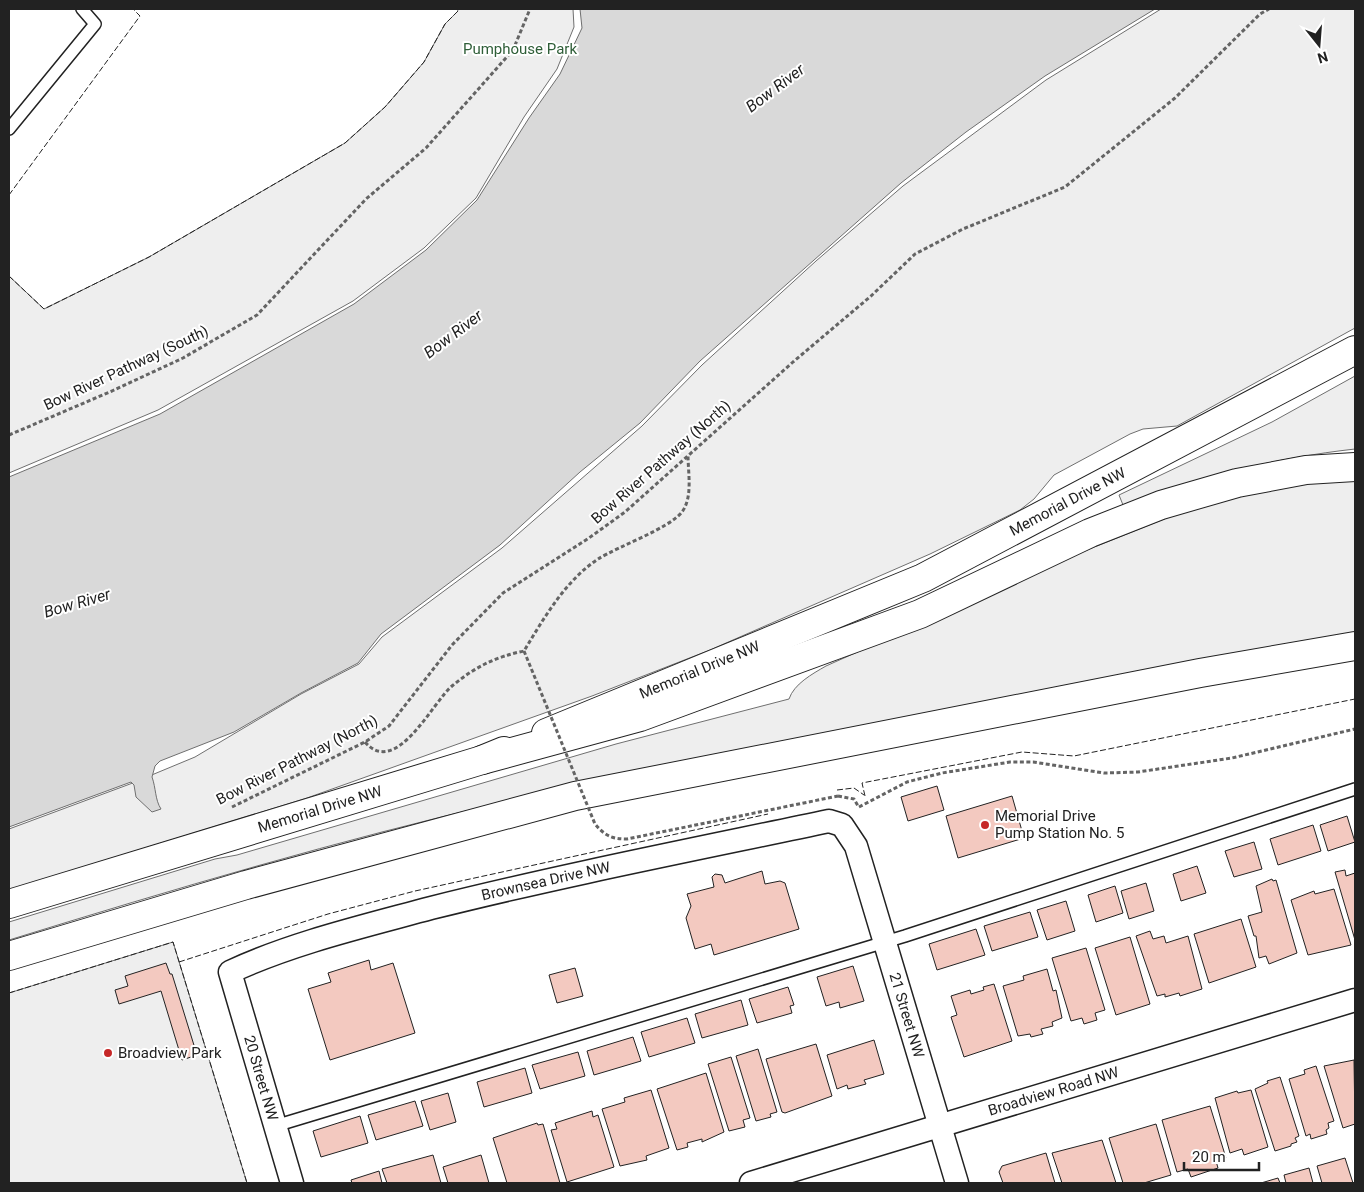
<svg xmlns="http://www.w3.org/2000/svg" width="1364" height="1192" font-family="Roboto,sans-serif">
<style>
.green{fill:#eee;stroke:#6f6f6f}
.water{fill:#d9d9d9;stroke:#6f6f6f}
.building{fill:#f3c9c0;stroke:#222}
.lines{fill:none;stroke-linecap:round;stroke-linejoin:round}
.lane-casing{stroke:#222;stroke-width:14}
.street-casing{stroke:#222;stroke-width:25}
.secondary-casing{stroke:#222;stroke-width:30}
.highway-casing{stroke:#222;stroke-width:30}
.path{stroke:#646464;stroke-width:3;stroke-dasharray:4 2.5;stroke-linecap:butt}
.lane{stroke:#fff;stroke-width:11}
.street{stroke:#fff;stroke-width:22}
.secondary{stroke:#fff;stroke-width:28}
.highway{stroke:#fff;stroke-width:28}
.path-bridge{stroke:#646464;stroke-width:3;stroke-dasharray:4 2.5;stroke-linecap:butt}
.fence{stroke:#222;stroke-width:1;stroke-dasharray:6 2.5;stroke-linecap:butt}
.poi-dot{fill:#c62828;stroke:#fff;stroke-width:2}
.labels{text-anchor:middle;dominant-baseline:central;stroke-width:4;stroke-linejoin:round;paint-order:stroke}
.park-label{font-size:15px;fill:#2f5e38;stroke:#fff}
.street-label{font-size:15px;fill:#222;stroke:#fff}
.poi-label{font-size:15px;fill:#222;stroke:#fff;text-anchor:start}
.water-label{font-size:16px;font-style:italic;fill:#222;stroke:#fff}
</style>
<rect width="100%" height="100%" fill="#fff"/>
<!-- green -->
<path class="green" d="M457,9H573L574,27L557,69L524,117L476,198L424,248L353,301L158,410L9,473V276L44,309L149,257L345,143L385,107L424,62L445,24L458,11Z
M1161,9H1355V328L1177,426L1143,429L1130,434L1054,475L1034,499L1020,510L930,554L710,650L592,696L307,798L9,890V829L130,784L195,757L301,694L359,664L382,637L502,548L642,426L702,365L816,261L903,186L1046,80Z
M1355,376V449C1275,458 1199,477 1123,505L1119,495L1272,422Z
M1355,476V632L508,801C339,840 174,889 9,940V922L215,859L237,855L616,744L789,699C794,684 812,674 826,666L1077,554L1169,517L1223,499L1280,486Z
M173,942L247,1183H9V993Z"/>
<!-- water -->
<path class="water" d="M580,9H1155L1045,76L966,132L901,183L700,361L640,423L580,472L500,545L381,634L358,663L301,693L234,732L160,761L155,766L152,777C156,788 155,800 161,809L152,812L136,797L134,785L131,782L9,827V477L160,414L354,304L426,250L477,200L529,118L560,74L582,28Z"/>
<!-- building -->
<path class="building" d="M937,786L944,810L908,821L901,797Z
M1012,796L1024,838L958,858L946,816Z
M1347,816L1355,842L1328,851L1320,825Z
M1313,825L1321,851L1278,865L1270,839Z
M1254,842L1262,869L1234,877L1225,851Z
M1197,866L1206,893L1181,901L1173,874Z
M1345,870L1346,876L1355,873V940L1335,872Z
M762,871L765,884L780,881L785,883L799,929L714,955L711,944L695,949L686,918L691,906L687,894L714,887L712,877L715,874L722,875L725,883Z
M1272,879L1273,881L1276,880L1297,953L1269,964L1266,956L1259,958L1256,936H1254L1248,916L1262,912L1256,886Z
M1146,883L1154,911L1129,919L1121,891Z
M1115,886L1123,913L1096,922L1088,895Z
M1334,889L1351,945L1308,955L1291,900L1314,891L1315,894Z
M1066,901L1075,931L1047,940L1037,910Z
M1030,912L1038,937L992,951L984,926Z
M1241,919L1256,967L1209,983L1194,934Z
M976,929L985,955L937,970L929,944Z
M1150,931L1153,939L1164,936L1166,943L1188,936L1202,989L1180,996L1179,993L1165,997V994L1157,996L1136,936Z
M1130,937L1150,1004L1116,1015L1095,948Z
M1086,948L1105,1010L1095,1013L1097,1020L1084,1024L1082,1018L1071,1021L1052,958Z
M369,960L371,970L393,963L415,1033L330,1060L308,989L331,982L328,973Z
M166,963L170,974H172L197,1055L182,1060L161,991L119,1004L115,990L128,986L125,976Z
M853,966L864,1001L840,1008L839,1002L826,1006L817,977Z
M575,968L583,996L557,1003L549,975Z
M1047,969L1053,991L1056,990L1062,1018L1052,1022L1053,1026L1041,1029L1043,1034L1031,1037L1030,1034L1018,1036L1003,986L1024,980L1023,976Z
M994,984L1012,1041L964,1057L951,1017L957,1015L951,996L970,990L971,994L984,990L983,987Z
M788,987L794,1005L790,1006L792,1013L757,1023L749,999Z
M741,1000L748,1025L702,1038L695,1014Z
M687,1018L695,1043L649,1057L641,1032Z
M633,1037L641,1061L594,1075L587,1051Z
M874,1040L884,1074L864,1080L866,1084L848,1089L847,1085L837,1089L827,1055Z
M816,1044L832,1096L785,1113L782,1112L766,1059Z
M758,1049L777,1112L770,1114L771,1117L756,1121L736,1056Z
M578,1052L585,1076L540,1089L532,1065Z
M731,1057L750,1118L743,1120L745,1127L729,1131L708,1064Z
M1354,1060L1355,1124L1343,1128L1324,1066Z
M1316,1066L1334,1121L1328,1123L1329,1128L1326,1130L1327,1134L1311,1139L1310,1134L1306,1136L1289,1079L1305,1074L1304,1070Z
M525,1068L532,1093L484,1107L477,1082Z
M706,1073L724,1132L702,1142V1139L687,1143L688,1147L677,1150L657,1089Z
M1280,1077L1299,1136L1295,1138L1297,1142L1291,1144V1146L1275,1151L1255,1089L1268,1083L1267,1081Z
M651,1090L669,1148L646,1156L647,1160L620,1166L602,1109L625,1102L624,1098Z
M1251,1090L1268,1147L1244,1155L1242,1149L1230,1153L1215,1098L1237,1091L1238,1093Z
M448,1093L456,1122L430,1130L421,1101Z
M415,1101L423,1126L376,1140L368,1115Z
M1210,1106L1226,1158L1216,1161L1218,1168L1191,1177L1188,1169L1177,1172L1162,1120Z
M592,1111L593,1117L598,1115L614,1167L567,1182L551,1130L557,1129L555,1123Z
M360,1116L368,1143L321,1157L313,1131Z
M537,1123L538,1125L543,1124L560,1183H507L493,1138Z
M1156,1124L1171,1175L1144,1183H1123L1109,1138Z
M1102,1140L1116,1183H1062L1052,1153Z
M1046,1153L1055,1183H1003L999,1172L1002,1166Z
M433,1155L441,1183H387L382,1169Z
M481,1155L489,1183H448L443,1167Z
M1345,1158L1353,1183H1322L1317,1166Z
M1309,1168L1313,1183H1286L1284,1175Z
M379,1171L382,1183H352L351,1180Z
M1278,1178L1280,1183H1261Z"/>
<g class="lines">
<!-- lane casing -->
<g class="lane-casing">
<path id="lane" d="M9,129L95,24L82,9
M275,1126L905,936L1355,789"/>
</g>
<!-- street casing -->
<g class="street-casing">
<g id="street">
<path id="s1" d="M292,1183L230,972C292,943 365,926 431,908C563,875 696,849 829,821L842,825L856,846L957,1183"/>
<path id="s2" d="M751,1183L1355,1000"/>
</g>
</g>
<!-- secondary casing -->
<g class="secondary-casing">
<g id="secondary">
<path id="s3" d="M546,733L923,578L1355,350"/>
<path id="s4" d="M9,904L482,760L504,751"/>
<path d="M9,956L246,885L575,796L1200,673L1355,646"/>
</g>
</g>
<!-- highway casing -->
<g class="highway-casing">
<path id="highway" d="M482,760L640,717L920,614L1090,533L1161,505L1237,483L1306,470L1355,467"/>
</g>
<!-- path -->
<path class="path" d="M9,435L112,391L183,358L257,315L366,199L426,148L513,50L530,9
M365,742C396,778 432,703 452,686C475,667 495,657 524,651C544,618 565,581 598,559C619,546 668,529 682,512C693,497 688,473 688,455
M838,796L854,799L858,806
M232,807L365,742L389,726L452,645L503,593L589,538L625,512L793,362L871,296L915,254L963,229L1065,187L1175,98L1260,14L1269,9
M859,807L907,782L942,773L1010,762H1033L1104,773L1138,772L1232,758L1355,729"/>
<!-- lane -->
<use href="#lane" class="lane"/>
<!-- street -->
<use href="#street" class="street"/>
<!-- secondary -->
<use href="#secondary" class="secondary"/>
<!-- highway -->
<use href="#highway" class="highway"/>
<!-- path-bridge -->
<path class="path-bridge" d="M524,651L595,824C605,836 612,839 627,839L838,796"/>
<!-- fence -->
<path class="fence" d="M9,195L140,16L133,9
M9,276L44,309L149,257L345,143L385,107L424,62L445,24L458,11L457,9
M837,790L854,788L864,795
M865,796L862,783L1022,752L1074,756L1355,699
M179,962L328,914L415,891L768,814
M9,993L173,942L247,1183"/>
</g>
<!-- markers -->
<g class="poi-dot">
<circle cx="985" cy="825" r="5"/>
<circle cx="108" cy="1053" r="5"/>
</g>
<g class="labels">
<!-- park labels -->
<g class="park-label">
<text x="520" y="49">Pumphouse Park</text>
</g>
<!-- street labels -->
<g class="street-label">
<text transform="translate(126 368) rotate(-25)">Bow River Pathway (South)</text>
<text transform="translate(661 462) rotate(-41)">Bow River Pathway (North)</text>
<text stroke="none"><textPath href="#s3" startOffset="571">Memorial Drive NW</textPath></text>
<text stroke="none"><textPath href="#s3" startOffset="166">Memorial Drive NW</textPath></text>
<text transform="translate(297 760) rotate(-27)">Bow River Pathway (North)</text>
<text stroke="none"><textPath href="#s4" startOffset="325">Memorial Drive NW</textPath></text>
<text stroke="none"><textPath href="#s1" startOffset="549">Brownsea Drive NW</textPath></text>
<text stroke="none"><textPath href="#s1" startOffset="1054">21 Street NW</textPath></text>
<text transform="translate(261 1078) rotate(74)">20 Street NW</text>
<text stroke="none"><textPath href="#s2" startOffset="316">Broadview Road NW</textPath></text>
</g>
<!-- poi labels -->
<g class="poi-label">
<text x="995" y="816">Memorial Drive<tspan x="995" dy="17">Pump Station No. 5</tspan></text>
<text x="118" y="1053">Broadview Park</text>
</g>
<!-- water labels -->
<g class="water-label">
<text transform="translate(775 88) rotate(-37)">Bow River</text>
<text transform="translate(453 334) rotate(-37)">Bow River</text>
<text transform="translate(77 603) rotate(-16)">Bow River</text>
</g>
</g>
<!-- border -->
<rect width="1364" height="1192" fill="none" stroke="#222222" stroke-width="20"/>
<!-- north arrow -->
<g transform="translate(1319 45) rotate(163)" stroke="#ffffff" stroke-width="4" paint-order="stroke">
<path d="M0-4L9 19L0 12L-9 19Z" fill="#222222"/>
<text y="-8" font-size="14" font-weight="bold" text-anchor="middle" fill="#222222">N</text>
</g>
<!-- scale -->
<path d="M1184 1162v8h75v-8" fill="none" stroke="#222222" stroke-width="2.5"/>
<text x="1192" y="1162" font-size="15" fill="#222222" stroke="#ffffff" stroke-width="4" paint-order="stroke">20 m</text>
</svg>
